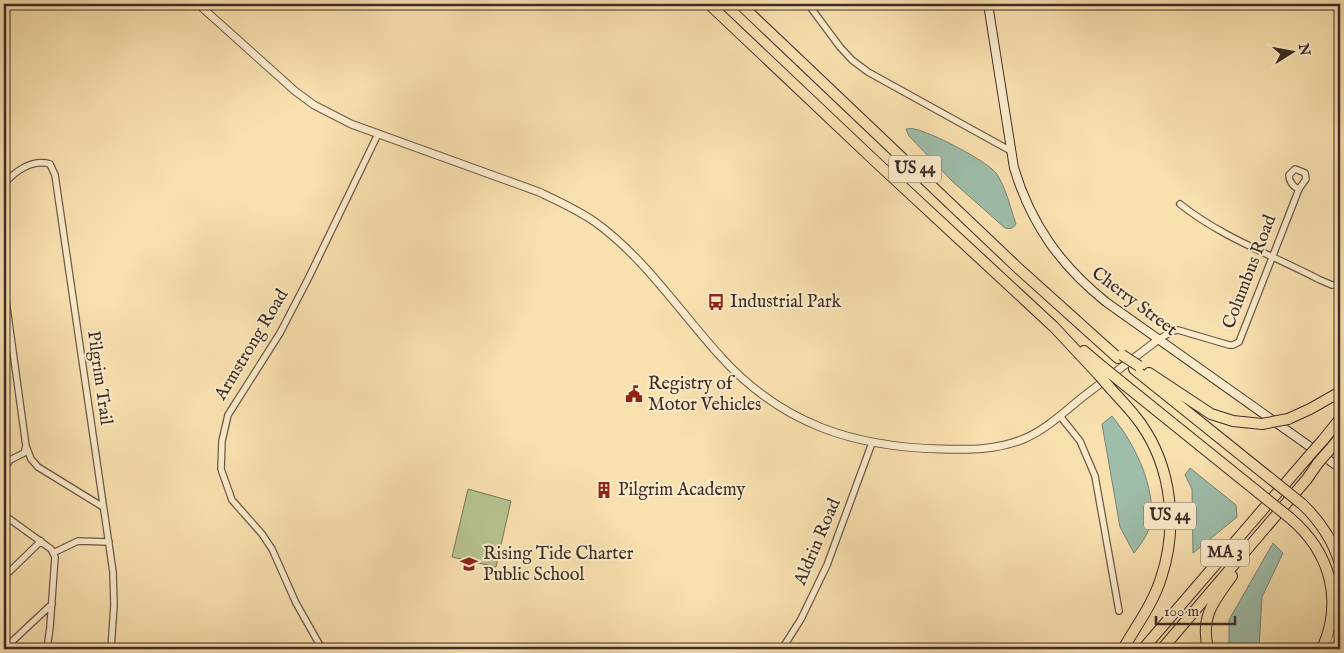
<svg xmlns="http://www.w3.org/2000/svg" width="1344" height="653" font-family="'IM FELL English',serif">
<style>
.green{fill:#b6c390;stroke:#7a785a}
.water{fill:#9ebdaa;stroke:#788374}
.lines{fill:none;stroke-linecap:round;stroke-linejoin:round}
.minor-casing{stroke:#6d5947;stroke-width:8}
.tertiary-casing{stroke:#6d5947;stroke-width:9}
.secondary-casing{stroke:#3e2c24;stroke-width:10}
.motorway-casing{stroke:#3e2c24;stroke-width:12}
.minor{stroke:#fbebcb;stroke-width:5.5}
.tertiary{stroke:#fbebcb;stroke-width:7}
.secondary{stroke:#fbebcb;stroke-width:8}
.motorway{stroke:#f9e0af;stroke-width:10}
.motorway-bridge-casing{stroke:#3e2c24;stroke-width:12;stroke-linecap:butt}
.motorway-bridge{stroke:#f9e0af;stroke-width:10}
.labels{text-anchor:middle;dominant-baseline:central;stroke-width:4;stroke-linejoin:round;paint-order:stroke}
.shield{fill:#fbebcb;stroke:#776556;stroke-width:1}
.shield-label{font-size:16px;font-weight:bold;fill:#3e2c24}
.street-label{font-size:18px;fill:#3e2c24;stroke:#fbebcb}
.poi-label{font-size:18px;fill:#3e2c24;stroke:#fbebcb;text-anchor:start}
</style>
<rect width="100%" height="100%" fill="#f9e0af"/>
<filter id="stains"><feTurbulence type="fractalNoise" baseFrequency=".004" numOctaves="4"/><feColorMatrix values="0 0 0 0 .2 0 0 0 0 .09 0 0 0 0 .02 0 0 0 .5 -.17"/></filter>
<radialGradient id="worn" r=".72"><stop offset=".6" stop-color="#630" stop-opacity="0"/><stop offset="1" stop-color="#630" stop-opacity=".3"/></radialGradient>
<!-- green -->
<path class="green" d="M468,489L511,501L496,567L452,557Z"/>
<!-- water -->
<path class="water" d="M906,129C909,129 911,128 914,129C929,131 987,161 996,173C1006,187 1010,207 1016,224C1013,229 1010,229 1005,228L952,181L909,136Z
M1112,416C1134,443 1152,480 1152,515C1152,529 1142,543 1134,553L1120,527L1102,424Z
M1190,468L1236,505L1237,517L1193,553L1192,489L1185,475Z
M1273,543L1283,553L1262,597L1259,649H1236L1229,644V620Z"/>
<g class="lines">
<!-- minor casing -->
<g class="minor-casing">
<path id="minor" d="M808,4L840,47L852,60L868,72L1011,151
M4,184C15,171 32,159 50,164L55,175L113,572L114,605L111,649
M1180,204C1221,237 1272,255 1318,279L1332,285H1340
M4,286L26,446L24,453L10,460L4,469
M1159,339L1173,331L1178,330L1229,345H1233L1239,342L1299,189L1306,179L1305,173L1295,169L1289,175C1289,181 1293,187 1299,189
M1060,416L1080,441L1095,476L1119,611
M26,446L31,459L38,467L103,507
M4,515L51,549L55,557L50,627L47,649
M53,553L78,541L109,542
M4,577L41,541
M4,649L52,604
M322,649L296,603L272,549L262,534L232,500L221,469L222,441L228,415L280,333L308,279L378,134
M782,649L801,619L827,565L872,443"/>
</g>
<!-- tertiary casing -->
<g class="tertiary-casing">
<path id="tertiary" d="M198,4L295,91L314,105L351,124L539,192C558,201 578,210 595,222C645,258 680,312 721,357C782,424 853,447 941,449C971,450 998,450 1026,438C1048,428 1065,411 1084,396C1109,377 1134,358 1159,339"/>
</g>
<!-- secondary casing -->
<g class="secondary-casing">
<path id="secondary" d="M988,4L1014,168C1031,224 1060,265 1106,302L1340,468"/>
</g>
<!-- motorway casing -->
<g class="motorway-casing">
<path id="motorway" d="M709,4L876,162L1054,327L1098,374
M740,4L1019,269L1118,358
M1084,351L1104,368
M1134,369L1271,479
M1149,373L1211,414L1233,421L1262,424
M1120,381L1259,493
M1111,389C1121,400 1132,411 1141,424C1172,468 1178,528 1161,578C1153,604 1136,626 1123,649
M1288,419L1310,409L1340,392
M1323,440L1340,419
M1332,447L1340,437
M1302,504C1320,521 1333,540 1340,564
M1290,518C1330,552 1344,600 1322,649
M1143,649L1308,457
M1162,649L1307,479L1318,463
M1208,649C1200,616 1214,601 1232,576
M1333,649L1340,631"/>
</g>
<!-- minor -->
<use href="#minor" class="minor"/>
<!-- tertiary -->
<use href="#tertiary" class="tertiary"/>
<!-- secondary -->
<use href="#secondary" class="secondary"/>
<!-- motorway -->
<use href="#motorway" class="motorway"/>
<!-- motorway-bridge casing -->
<g class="motorway-bridge-casing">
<path id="motorway-bridge" d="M1122,355L1139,366
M1104,368L1120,381
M1098,374L1111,389
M1262,424L1288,419
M1308,457L1323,440
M1318,463L1332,447
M1271,479L1302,504
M1259,493L1290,518"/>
</g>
<!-- motorway-bridge -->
<use href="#motorway-bridge" class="motorway-bridge"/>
</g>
<!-- icons -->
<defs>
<g id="bus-bare" transform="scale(1.35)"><path d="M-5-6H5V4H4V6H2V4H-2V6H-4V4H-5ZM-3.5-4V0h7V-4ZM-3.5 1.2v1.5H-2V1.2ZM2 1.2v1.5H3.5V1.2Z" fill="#8f2418" stroke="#fbebcb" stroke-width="2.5" paint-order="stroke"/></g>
<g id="civic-bare" transform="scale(1.35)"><path d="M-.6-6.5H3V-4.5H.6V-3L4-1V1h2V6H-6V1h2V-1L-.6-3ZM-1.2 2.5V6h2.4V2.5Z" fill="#8f2418" stroke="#fbebcb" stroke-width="2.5" paint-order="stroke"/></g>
<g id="building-bare" transform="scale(1.35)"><path d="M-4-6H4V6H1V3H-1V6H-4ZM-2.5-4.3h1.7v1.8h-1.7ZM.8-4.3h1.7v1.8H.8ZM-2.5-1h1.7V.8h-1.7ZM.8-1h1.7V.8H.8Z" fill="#8f2418" stroke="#fbebcb" stroke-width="2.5" paint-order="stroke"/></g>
<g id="school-bare" transform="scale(1.35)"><path d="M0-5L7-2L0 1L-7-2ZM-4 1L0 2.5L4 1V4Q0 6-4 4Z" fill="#8f2418" stroke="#fbebcb" stroke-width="2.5" paint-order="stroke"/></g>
</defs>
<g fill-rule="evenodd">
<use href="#bus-bare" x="716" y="302"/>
<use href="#civic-bare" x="634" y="394"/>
<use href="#building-bare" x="604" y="490"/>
<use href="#school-bare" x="469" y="564"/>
</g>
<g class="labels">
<!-- shield labels -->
<g class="shield">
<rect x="889" y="155.5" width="52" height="27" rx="4"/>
<rect x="1144" y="502.5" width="52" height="27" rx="4"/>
<rect x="1201" y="539.5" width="48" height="27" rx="4"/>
</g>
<g class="shield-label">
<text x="915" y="169">US 44</text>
<text x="1170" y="516">US 44</text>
<text x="1225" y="553">MA 3</text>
</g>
<!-- street labels -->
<g class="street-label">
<text transform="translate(1250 272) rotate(-69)">Columbus Road</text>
<text transform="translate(1134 302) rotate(37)">Cherry Street</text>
<text transform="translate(252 345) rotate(-59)">Armstrong Road</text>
<text transform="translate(99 378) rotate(82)">Pilgrim Trail</text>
<text transform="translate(818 542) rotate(-67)">Aldrin Road</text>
</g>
<!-- poi labels -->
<g class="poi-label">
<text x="730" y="302">Industrial Park</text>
<text x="648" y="384">Registry of<tspan x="648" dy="21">Motor Vehicles</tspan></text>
<text x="618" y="490">Pilgrim Academy</text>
<text x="483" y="554">Rising Tide Charter<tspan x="483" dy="21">Public School</tspan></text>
</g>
</g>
<!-- margin -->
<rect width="1344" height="653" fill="none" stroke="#f9e0af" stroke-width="20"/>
<rect x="5" y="5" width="1334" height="643" fill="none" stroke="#3e2c24" stroke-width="2.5"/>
<rect x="10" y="10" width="1324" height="633" fill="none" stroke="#3e2c24"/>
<!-- north arrow -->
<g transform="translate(1292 52) rotate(79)" stroke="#fbebcb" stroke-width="4" paint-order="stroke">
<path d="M0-4L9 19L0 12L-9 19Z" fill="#3e2c24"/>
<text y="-8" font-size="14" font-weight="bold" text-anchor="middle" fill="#3e2c24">N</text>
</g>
<!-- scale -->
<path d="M1156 616v8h79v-8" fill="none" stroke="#3e2c24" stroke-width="2.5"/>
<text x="1164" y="616" font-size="15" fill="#3e2c24" stroke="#fbebcb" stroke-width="4" paint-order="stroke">100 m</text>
<rect width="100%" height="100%" filter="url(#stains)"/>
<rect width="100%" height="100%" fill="url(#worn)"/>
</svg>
